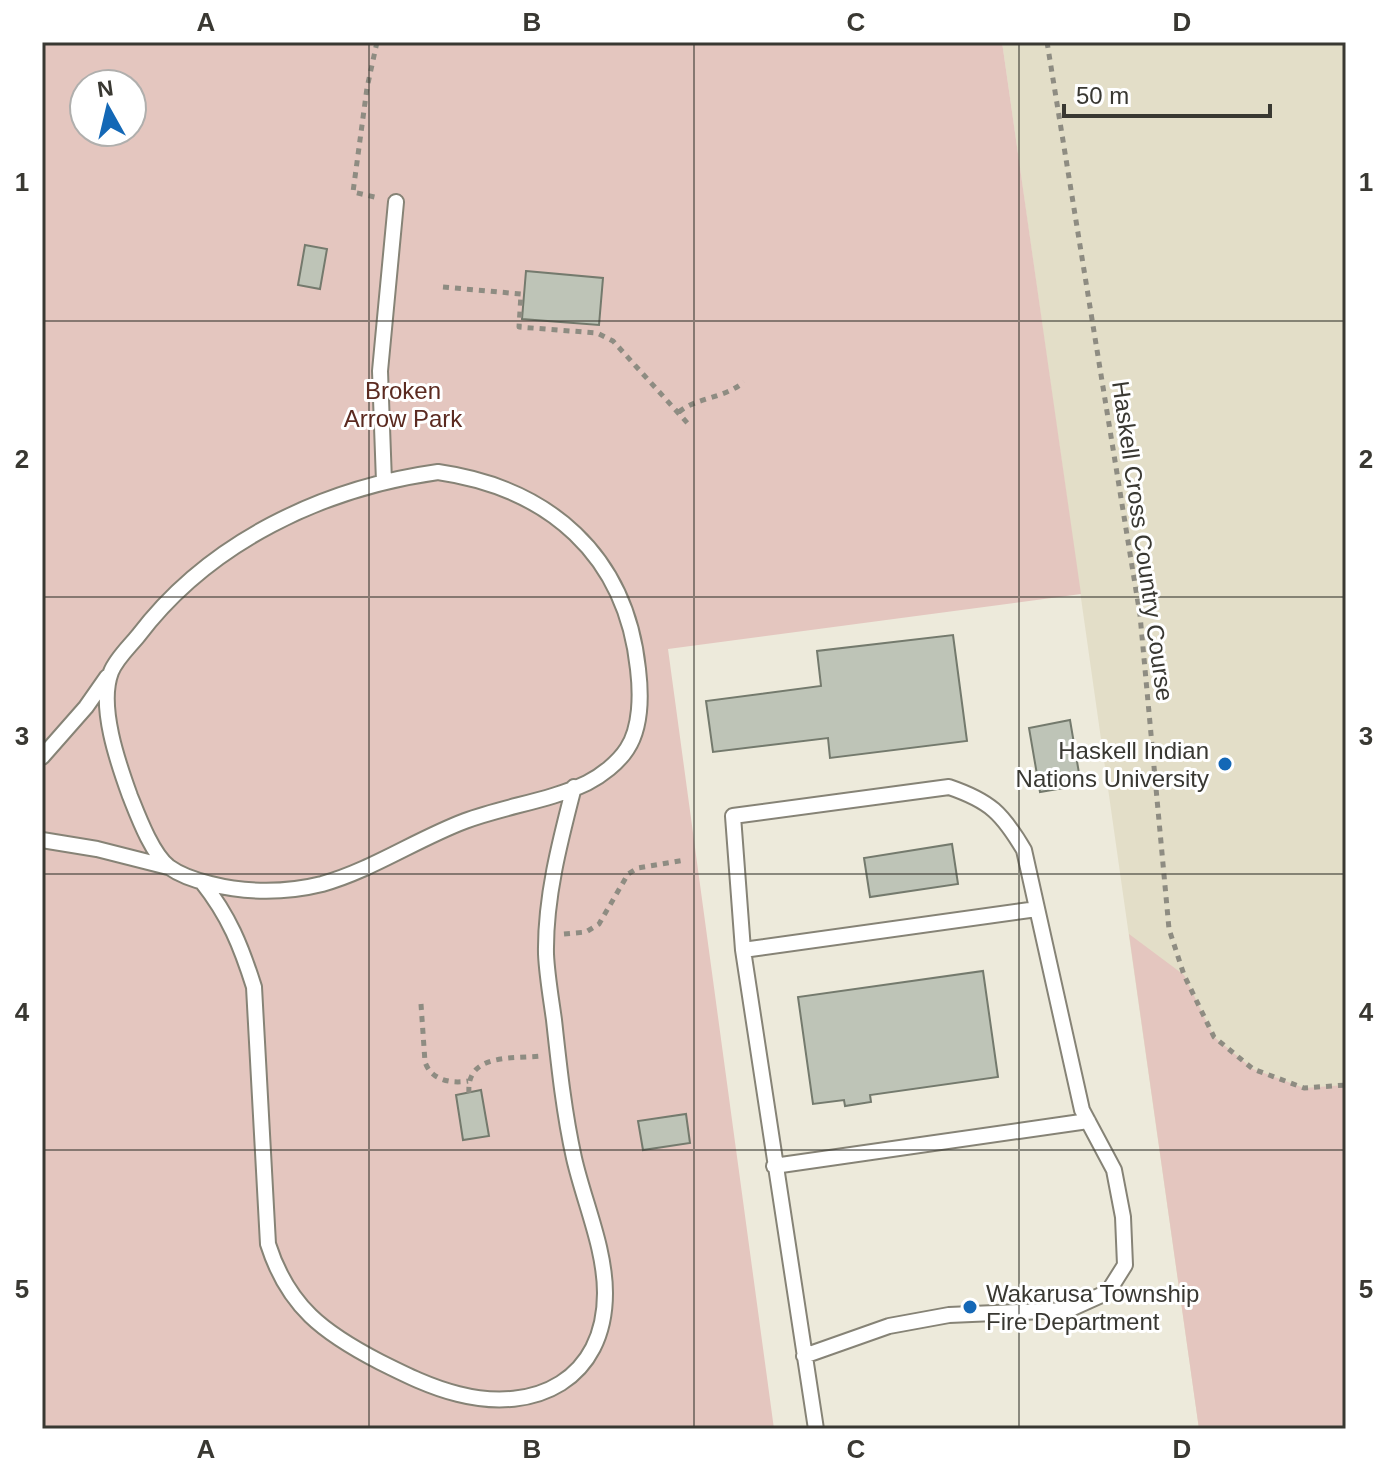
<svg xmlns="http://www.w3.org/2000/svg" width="1388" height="1471" font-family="Arial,sans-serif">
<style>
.built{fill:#e3dec8}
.green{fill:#e4c6bf;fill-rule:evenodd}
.building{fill:#bec4b7;stroke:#747a6d;stroke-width:2}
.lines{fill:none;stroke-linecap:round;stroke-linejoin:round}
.service-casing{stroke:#868376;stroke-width:18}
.path{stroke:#8e8c82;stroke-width:5;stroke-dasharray:6 6;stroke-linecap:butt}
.service{stroke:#fff;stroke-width:14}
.grid{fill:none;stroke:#393832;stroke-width:2;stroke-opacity:0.55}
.poi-dot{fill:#1468b6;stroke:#fff;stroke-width:3}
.labels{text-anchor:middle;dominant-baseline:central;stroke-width:6;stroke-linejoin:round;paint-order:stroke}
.park-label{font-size:24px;fill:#5b2a20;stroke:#fff}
.street-label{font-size:24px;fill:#393832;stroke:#fff}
.poi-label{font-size:24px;fill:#393832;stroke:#fff;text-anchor:end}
.neatline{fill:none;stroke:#393832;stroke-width:3}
.grid-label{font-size:26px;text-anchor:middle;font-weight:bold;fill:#393832}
</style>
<rect width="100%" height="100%" fill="#edeadb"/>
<!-- built -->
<path class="built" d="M1002,42H1346V1429H1199Z"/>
<!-- green -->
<path class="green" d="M42,42H1002L1081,594L668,649L774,1429H42ZM84,84H132V132H84Z
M1129,934L1184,975L1214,1037L1253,1069L1304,1088L1346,1085V1429H1199Z"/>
<!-- building -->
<path class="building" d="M305,245L327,249L320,289L298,285Z
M526,271L603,278L599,325L522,319Z
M953,635L967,741L830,758L828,738L713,752L706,701L821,686L817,651Z
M1070,720L1081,785L1040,792L1029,728Z
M952,844L958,884L870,897L864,858Z
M983,971L998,1077L870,1095L871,1102L845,1106L844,1100L813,1104L798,997Z
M481,1090L489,1136L463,1140L456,1095Z
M686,1114L690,1143L643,1150L638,1121Z"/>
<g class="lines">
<!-- service casing -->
<g class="service-casing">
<path id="service" d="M438,472C549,488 626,555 638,669C641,694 641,728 627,749C618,763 601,776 587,783C549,801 505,806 465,821C417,839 372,870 322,884C286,893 246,893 211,884C198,881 180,875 169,867C152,854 138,816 130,796C118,763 98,706 111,672C116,659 129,647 138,636C209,542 323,488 438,472Z
M384,482L380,371L396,202
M42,757L86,707L107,677
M42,840L97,849L168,867
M202,882C229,916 241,946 254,987L268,1244C288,1307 324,1333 380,1362C406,1375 430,1387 458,1394C536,1414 605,1379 605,1293C605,1248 584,1202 574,1158C564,1113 559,1066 554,1020C551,998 547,976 546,954C545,898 560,841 574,787
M743,950L1037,909
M774,1166L1088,1121
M804,1356L889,1326L949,1315L1068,1310L1108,1292L1125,1265L1123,1217L1114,1170L1082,1110L1024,850C1002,813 990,801 949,787L733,816L743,950L816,1429"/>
</g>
<!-- path -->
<path class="path" d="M377,42L367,88L353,192L379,198
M1047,42L1140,615L1169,929L1184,975L1214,1037L1253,1069L1304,1088L1346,1085
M443,287L521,294L519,327L597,333L613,341L691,427
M679,412C697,397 723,399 744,382
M564,934L586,932L599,924L628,874L638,868L685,860
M421,1004L425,1062C431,1080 451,1084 468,1081
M469,1093C466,1053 512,1059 541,1056"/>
<!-- service -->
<use href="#service" class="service"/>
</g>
<!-- grid -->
<path class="grid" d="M369,42V1429M694,42V1429M1019,42V1429M42,321H1346M42,597H1346M42,874H1346M42,1150H1346"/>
<!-- markers -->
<g class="poi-dot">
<circle cx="1225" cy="764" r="8"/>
<circle cx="970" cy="1307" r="8"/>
</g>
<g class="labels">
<!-- park labels -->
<g class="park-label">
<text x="403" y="390">Broken<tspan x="403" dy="28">Arrow Park</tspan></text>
</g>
<!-- street labels -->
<g class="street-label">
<text transform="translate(1143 541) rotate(82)">Haskell Cross Country Course</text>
</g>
<!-- poi labels -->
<g class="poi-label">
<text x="1209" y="750">Haskell Indian<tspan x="1209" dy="28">Nations University</tspan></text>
<text x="986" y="1293" text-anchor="start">Wakarusa Township<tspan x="986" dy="28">Fire Department</tspan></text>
</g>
</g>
<!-- border -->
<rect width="1388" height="1471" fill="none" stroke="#ffffff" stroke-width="88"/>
<!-- north arrow -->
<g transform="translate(108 108) rotate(352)"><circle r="38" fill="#ffffff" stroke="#b0afad" stroke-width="2"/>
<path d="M0-6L14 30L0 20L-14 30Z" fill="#1468b6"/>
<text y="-12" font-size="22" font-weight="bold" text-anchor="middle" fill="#393832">N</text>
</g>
<!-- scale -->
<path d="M1064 104v12h206v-12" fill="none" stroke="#393832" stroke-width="4"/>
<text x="1076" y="104" font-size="24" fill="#393832" stroke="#ffffff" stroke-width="6" paint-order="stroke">50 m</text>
<rect x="44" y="44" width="1300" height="1383" class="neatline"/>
<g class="grid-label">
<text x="206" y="31">A</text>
<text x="532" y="31">B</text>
<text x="856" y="31">C</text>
<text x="1182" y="31">D</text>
<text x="22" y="191">1</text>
<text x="1366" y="191">1</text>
<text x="22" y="468">2</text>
<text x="1366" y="468">2</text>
<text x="22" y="745">3</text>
<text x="1366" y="745">3</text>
<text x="22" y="1021">4</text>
<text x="1366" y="1021">4</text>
<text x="22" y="1298">5</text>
<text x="1366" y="1298">5</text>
<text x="206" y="1458">A</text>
<text x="532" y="1458">B</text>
<text x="856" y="1458">C</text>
<text x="1182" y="1458">D</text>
</g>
</svg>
